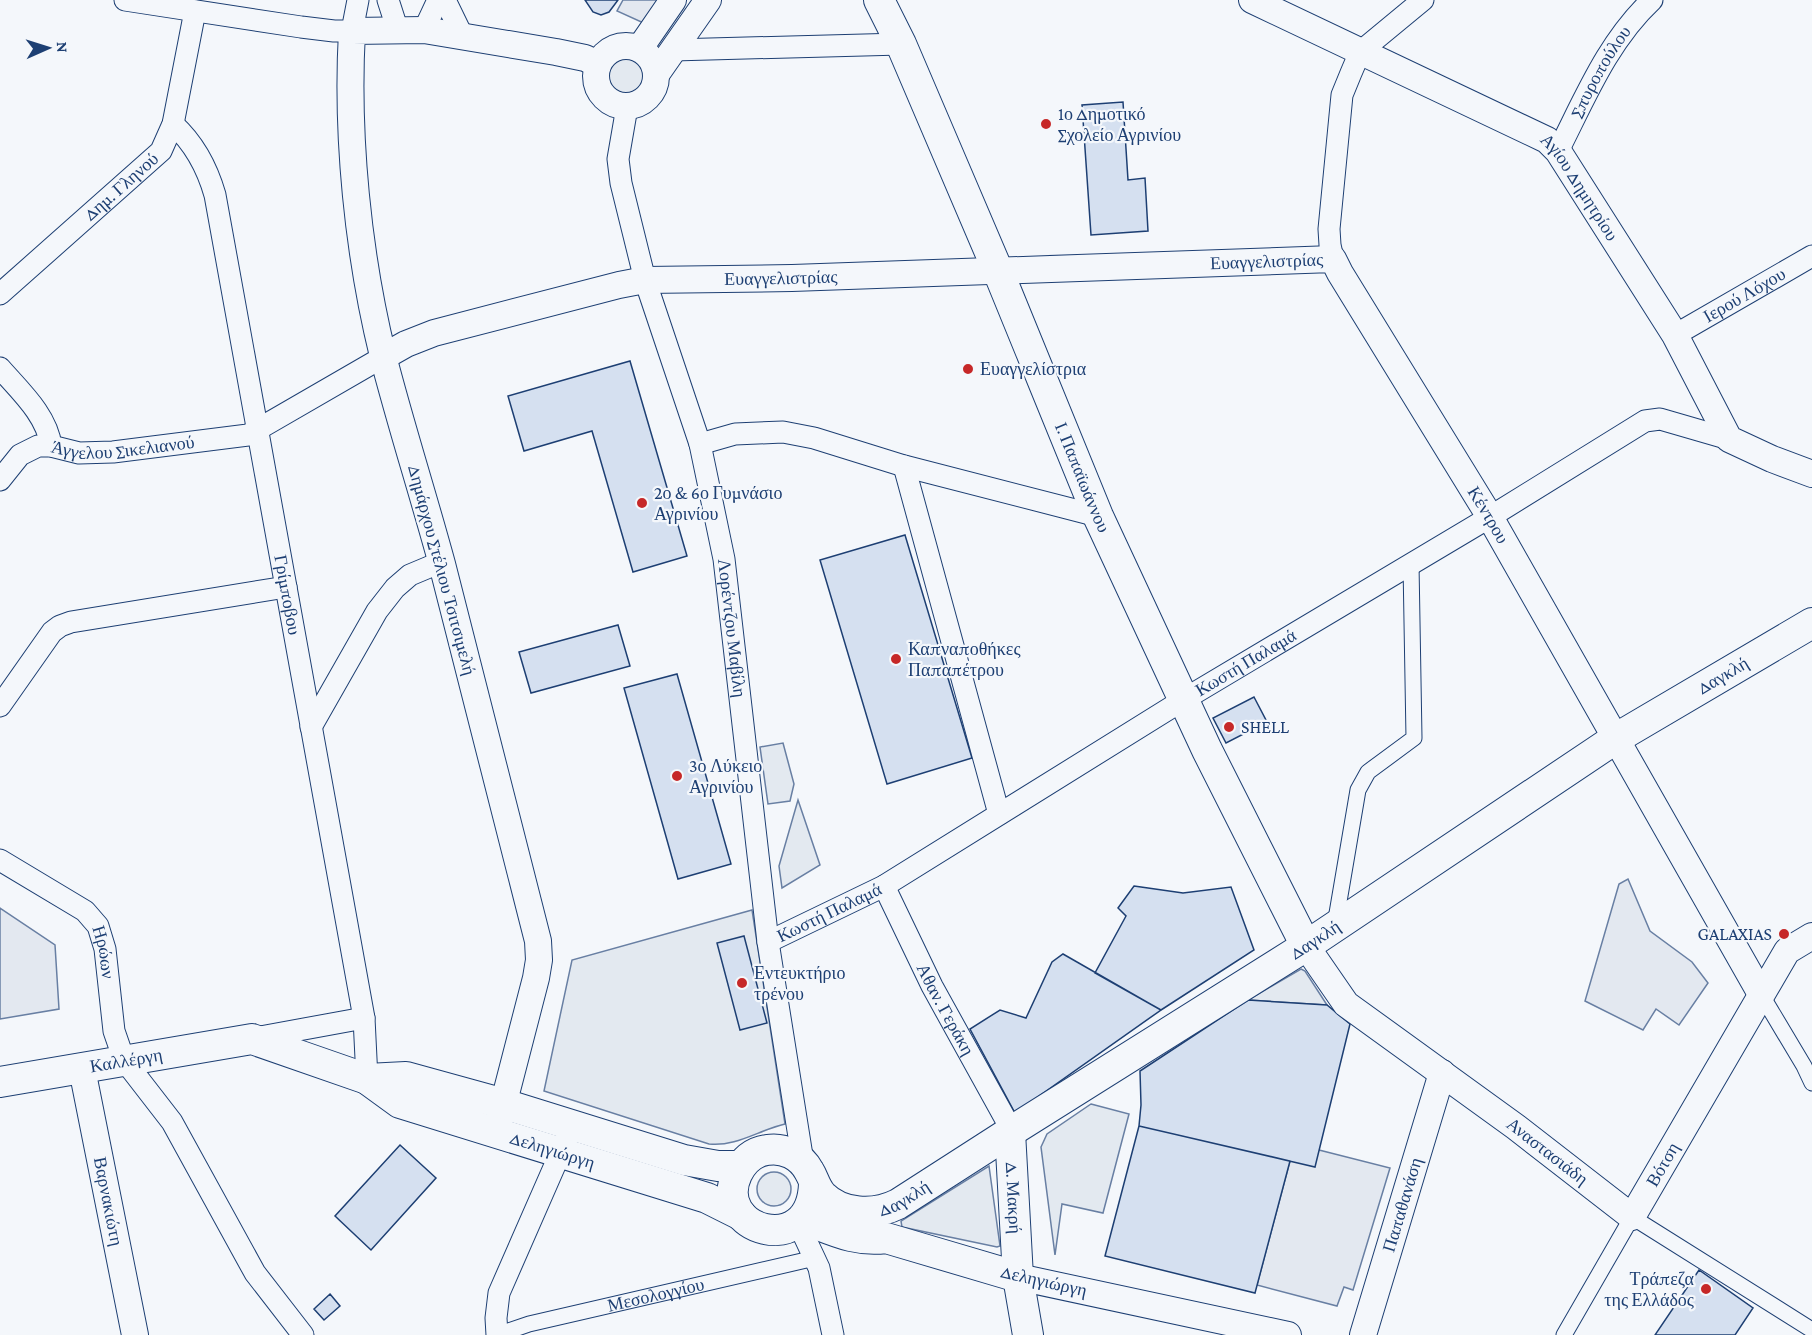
<svg xmlns="http://www.w3.org/2000/svg" width="1812" height="1335" font-family="'Crimson Pro',serif">
<style>
.green{fill:#e3e9f0;stroke:#687fa3;stroke-width:1.5}
.parking{fill:#e3e8f0;stroke:#687fa3;stroke-width:1.5}
.building{fill:#d5e0f0;stroke:#1d3f73;stroke-width:1.5}
.lines{fill:none;stroke-linecap:round;stroke-linejoin:round}
.pedestrian-casing{stroke:#1d3f73;stroke-width:17}
.minor-casing{stroke:#1d3f73;stroke-width:23}
.tertiary-casing{stroke:#1d3f73;stroke-width:28}
.secondary-casing{stroke:#1d3f73;stroke-width:32}
.pedestrian{stroke:#f4f7fb;stroke-width:15}
.minor{stroke:#f4f7fb;stroke-width:21}
.tertiary{stroke:#f4f7fb;stroke-width:26}
.secondary{stroke:#f4f7fb;stroke-width:30}
.poi-dot{fill:#c62828;stroke:#f4f7fb;stroke-width:2}
.labels{text-anchor:middle;dominant-baseline:central;stroke-width:4.5;stroke-linejoin:round;paint-order:stroke}
.street-label{font-size:18px;fill:#1d3f73;stroke:#f4f7fb}
.poi-label{font-size:18px;fill:#1d3f73;stroke:#f4f7fb;text-anchor:start}
</style>
<rect width="100%" height="100%" fill="#f4f7fb"/>
<!-- green -->
<path class="green" d="M603 75a24 24 0 1 1 48 0a24 24 0 1 1-48 0Z
M783,743L794,784L790,801L768,804L760,747Z
M798,800L820,865L782,888L779,866Z
M752,910L785,1124C759,1130 736,1147 709,1144L544,1091L572,960Z
M1301,969L1305,971L1327,1005L1248,1000Z
M1091,1104L1129,1114L1103,1213L1062,1204L1055,1255L1041,1147L1047,1134Z
M989,1166L1000,1246L997,1247L902,1227L901,1221Z
M757 1189a17 17 0 1 1 34 0a17 17 0 1 1-34 0Z"/>
<!-- parking -->
<path class="parking" d="M623,0H662L648,25L617,11Z
M1628,879L1650,931L1692,962L1708,983L1679,1025L1656,1009L1643,1030L1585,1001L1619,884Z
M0,908L55,945L59,1009L0,1019Z
M1319,1150L1390,1168L1353,1290L1344,1287L1337,1306L1257,1285L1290,1161Z"/>
<!-- building -->
<path class="building" d="M585,0H618L609,12L601,15L593,12Z
M1123,102L1128,180L1145,178L1148,231L1091,235L1082,105Z
M630,361L687,556L633,572L592,431L524,451L508,396Z
M905,535L972,758L887,784L820,560Z
M618,625L630,666L531,693L519,652Z
M677,674L731,864L678,879L624,688Z
M1254,697L1267,722L1226,743L1213,718Z
M1134,886L1183,893L1231,887L1254,950L1161,1010L1095,973L1126,916L1118,908Z
M744,936L767,1023L740,1030L717,943Z
M1063,954L1161,1010L1015,1113L970,1029L1000,1010L1026,1018L1052,962Z
M1248,1000L1327,1005L1350,1024L1315,1167L1139,1126L1141,1105L1140,1071Z
M1139,1126L1290,1161L1255,1293L1105,1256Z
M400,1145L436,1178L371,1250L335,1216Z
M1699,1270L1753,1308L1735,1335H1655Z
M330,1294L340,1306L324,1320L314,1309Z"/>
<g class="lines">
<!-- pedestrian casing -->
<g class="pedestrian-casing">
<g id="pedestrian">
<path d="M1335,925L1358,790L1368,772L1414,738L1411,564"/>
<path d="M1761,994L1804,1066L1812,1083"/>
<path id="s1" d="M497,1335L529,1324L815,1258"/>
<path d="M1564,1335L1632,1217L1812,1330"/>
</g>
</g>
<!-- minor casing -->
<g class="minor-casing">
<g id="minor">
<path d="M125,0L301,27L334,31H352L358,0"/>
<path d="M388,0L398,31"/>
<path d="M445,0L463,37"/>
<path d="M424,30L438,0"/>
<path d="M673,50L901,44"/>
<path id="s2" d="M627,107L618,159L621,183L645,280L700,444L724,559L768,942L803,1162"/>
<path id="s3" d="M173,124C195,144 207,167 215,195L364,1018L367,1079"/>
<path id="s4" d="M1558,151C1585,98 1608,41 1652,0"/>
<path d="M1333,259L1330,245L1329,229L1342,95L1351,73L1360,52L1423,0"/>
<path id="s5" d="M0,294L161,151L173,124L195,11"/>
<path id="s6" d="M1675,335L1812,256"/>
<path d="M0,368C20,391 47,415 51,446"/>
<path d="M700,444L735,434L783,432L814,438L904,466L1098,516"/>
<path d="M904,466L999,814"/>
<path id="s7" d="M0,480L20,455L38,446H51L79,453L113,452L248,435L383,357"/>
<path d="M0,706L52,632L60,626L71,622L286,587"/>
<path d="M311,727L377,611L395,588L410,575L441,562"/>
<path id="s8" d="M0,860L85,911L98,926L105,949L114,1031L124,1060L172,1122L255,1273L303,1335"/>
<path id="s9" d="M884,886L932,986L1006,1120L1010,1132"/>
<path id="s10" d="M768,942L884,886L1183,700L1490,517L1645,421L1660,419L1729,439"/>
<path d="M255,1038L364,1018"/>
<path d="M798,1223L819,1268L833,1335"/>
<path d="M497,1335L496,1318L499,1293L566,1140"/>
</g>
</g>
<!-- tertiary casing -->
<g class="tertiary-casing">
<g id="tertiary">
<path id="s11" d="M1252,0L1547,140L1558,151L1675,335L1729,439L1772,459L1812,474"/>
<circle cx="626" cy="76" r="30"/>
<path d="M640,48L673,0"/>
<path d="M657,73L708,0"/>
<path id="s12" d="M383,357L406,344L434,333L619,285L645,280L792,278L1333,259L1340,273L1490,517L1761,994"/>
<path id="s13" d="M1306,946L1346,1004L1516,1127L1632,1217L1787,951L1812,936"/>
<path id="s14" d="M82,1069L135,1335"/>
<path d="M499,1121L536,978L539,960L538,941C506,815 475,689 442,564C423,494 401,426 383,356C358,254 346,136 352,31L424,30L556,52L585,58L598,64"/>
<path d="M1018,1277L1288,1335"/>
<path id="s15" d="M1363,1335L1442,1073"/>
</g>
</g>
<!-- secondary casing -->
<g class="secondary-casing">
<g id="secondary">
<path id="s16" d="M879,0L901,44L998,271L1098,516L1207,750L1306,946"/>
<path d="M367,1079L406,1077L504,1104L684,1160L718,1166H741"/>
<path id="s17" d="M0,1082L252,1039L367,1079L400,1103L707,1198L741,1215"/>
<path id="s18" d="M1010,1132L1018,1277L1028,1335"/>
<path id="s19" d="M814,1184C811,1261 711,1230 737,1174C743,1161 753,1152 767,1150C784,1147 801,1156 809,1171C814,1179 815,1187 822,1195C842,1215 874,1216 898,1204L1010,1132L1306,946L1615,739L1812,623"/>
<path d="M803,1219C833,1230 854,1242 886,1238L1018,1277"/>
</g>
</g>
<!-- pedestrian -->
<use href="#pedestrian" class="pedestrian"/>
<!-- minor -->
<use href="#minor" class="minor"/>
<!-- tertiary -->
<use href="#tertiary" class="tertiary"/>
<!-- secondary -->
<use href="#secondary" class="secondary"/>
</g>
<!-- markers -->
<g class="poi-dot">
<circle cx="1046" cy="124" r="6"/>
<circle cx="968" cy="369" r="6"/>
<circle cx="642" cy="503" r="6"/>
<circle cx="896" cy="659" r="6"/>
<circle cx="1229" cy="727" r="6"/>
<circle cx="677" cy="776" r="6"/>
<circle cx="1784" cy="934" r="6"/>
<circle cx="742" cy="983" r="6"/>
<circle cx="1706" cy="1289" r="6"/>
</g>
<g class="labels">
<!-- street labels -->
<g class="street-label">
<text stroke="none"><textPath href="#s4" startOffset="90">Σπυροπούλου</textPath></text>
<text stroke="none"><textPath href="#s5" startOffset="162">Δημ. Γληνού</textPath></text>
<text stroke="none"><textPath href="#s11" startOffset="384">Αγίου Δημητρίου</textPath></text>
<text stroke="none"><textPath href="#s12" startOffset="896">Ευαγγελιστρίας</textPath></text>
<text stroke="none"><textPath href="#s12" startOffset="410">Ευαγγελιστρίας</textPath></text>
<text stroke="none"><textPath href="#s6" startOffset="80">Ιερού Λόχου</textPath></text>
<text stroke="none"><textPath href="#s7" startOffset="138">Άγγελου Σικελιανού</textPath></text>
<text stroke="none"><textPath href="#s16" startOffset="519">Ι. Παπαϊωάννου</textPath></text>
<text stroke="none"><textPath href="#s12" startOffset="1262">Κέντρου</textPath></text>
<text transform="translate(442 570) rotate(75)">Δημάρχου Στέλιου Τσιτσιμελή</text>
<text stroke="none"><textPath href="#s3" startOffset="490">Γρίμποβου</textPath></text>
<text stroke="none"><textPath href="#s2" startOffset="537">Λορέντζου Μαβίλη</textPath></text>
<text stroke="none"><textPath href="#s10" startOffset="554">Κωστή Παλαμά</textPath></text>
<text stroke="none"><textPath href="#s19" startOffset="1328">Δαγκλή</textPath></text>
<text stroke="none"><textPath href="#s10" startOffset="68">Κωστή Παλαμά</textPath></text>
<text stroke="none"><textPath href="#s19" startOffset="842">Δαγκλή</textPath></text>
<text stroke="none"><textPath href="#s8" startOffset="146">Ηρώων</textPath></text>
<text stroke="none"><textPath href="#s9" startOffset="138">Αθαν. Γεράκη</textPath></text>
<text stroke="none"><textPath href="#s17" startOffset="128">Καλλέργη</textPath></text>
<text stroke="none"><textPath href="#s17" startOffset="578">Δεληγιώργη</textPath></text>
<text stroke="none"><textPath href="#s13" startOffset="320">Αναστασιάδη</textPath></text>
<text stroke="none"><textPath href="#s13" startOffset="488">Βότση</textPath></text>
<text stroke="none"><textPath href="#s19" startOffset="356">Δαγκλή</textPath></text>
<text stroke="none"><textPath href="#s18" startOffset="66">Δ. Μακρή</textPath></text>
<text stroke="none"><textPath href="#s14" startOffset="135">Βαρνακιώτη</textPath></text>
<text stroke="none"><textPath href="#s15" startOffset="136">Παπαθανάση</textPath></text>
<text transform="translate(1044 1281) rotate(13)">Δεληγιώργη</text>
<text stroke="none"><textPath href="#s1" startOffset="164">Μεσολογγίου</textPath></text>
</g>
<!-- poi labels -->
<g class="poi-label">
<text x="1058" y="114">1ο Δημοτικό<tspan x="1058" dy="21">Σχολείο Αγρινίου</tspan></text>
<text x="980" y="369">Ευαγγελίστρια</text>
<text x="654" y="493">2ο &amp; 6ο Γυμνάσιο<tspan x="654" dy="21">Αγρινίου</tspan></text>
<text x="908" y="649">Καπναποθήκες<tspan x="908" dy="21">Παπαπέτρου</tspan></text>
<text x="1241" y="727">SHELL</text>
<text x="689" y="766">3ο Λύκειο<tspan x="689" dy="21">Αγρινίου</tspan></text>
<text x="1772" y="934" text-anchor="end">GALAXIAS</text>
<text x="754" y="973">Εντευκτήριο<tspan x="754" dy="21">τρένου</tspan></text>
<text x="1694" y="1279" text-anchor="end">Τράπεζα<tspan x="1694" dy="21">της Ελλάδος</tspan></text>
</g>
</g>
<!-- north arrow -->
<g transform="translate(48 48) rotate(87)" stroke="#f4f7fb" stroke-width="4.5" paint-order="stroke">
<path d="M0-4.5L10 22L0 15L-10 22Z" fill="#1d3f73"/>
<text y="-9" font-size="16" font-weight="bold" text-anchor="middle" fill="#1d3f73">N</text>
</g>
</svg>
